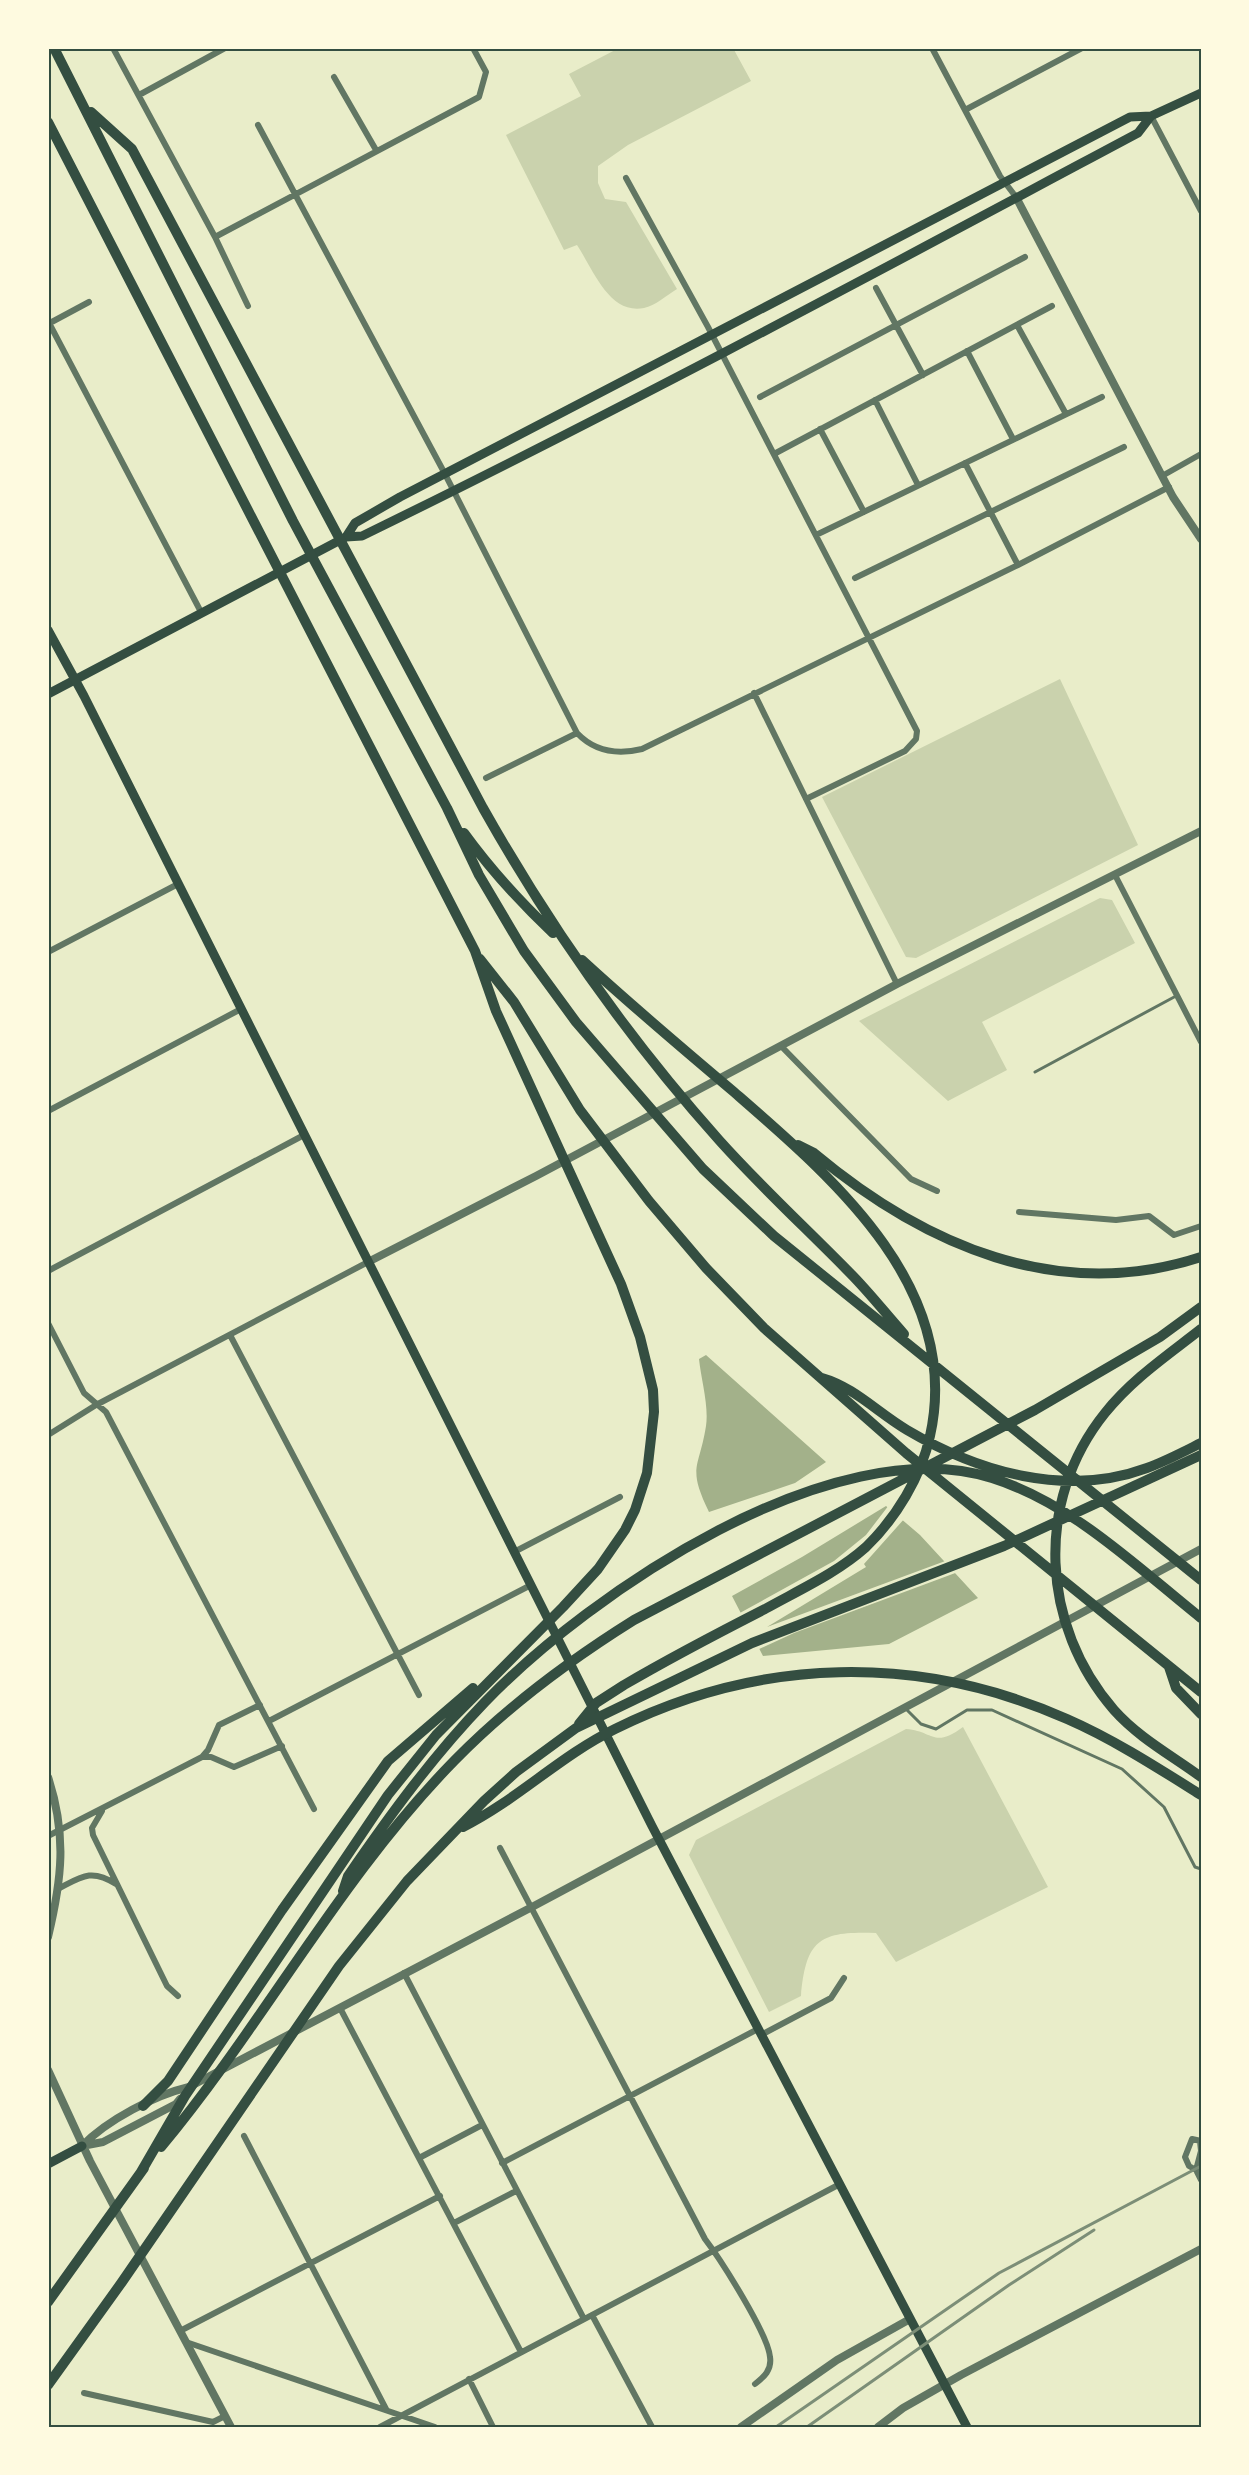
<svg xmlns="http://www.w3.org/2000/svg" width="1249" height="2475" font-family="'Work Sans',sans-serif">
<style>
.green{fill:#cad2ad}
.water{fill:#a3b18a}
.pier{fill:#e9edc9}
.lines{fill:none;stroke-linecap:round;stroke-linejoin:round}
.service{stroke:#617663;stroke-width:3}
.minor{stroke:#617663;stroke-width:6}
.tertiary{stroke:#617663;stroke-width:8}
.secondary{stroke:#344e41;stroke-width:9}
.primary{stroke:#344e41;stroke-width:9}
.motorway{stroke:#344e41;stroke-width:10}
.rail{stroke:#7c8e77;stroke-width:3}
.neatline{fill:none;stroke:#344e41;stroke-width:2}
</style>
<rect width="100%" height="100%" fill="#e9edc9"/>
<!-- green -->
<path class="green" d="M619,48H733L751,81L628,145L598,166V183L605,199L626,202L677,289C667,295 655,306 644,308C609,315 593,269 577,245L564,250L506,135L581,96L569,74Z
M1060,679L1138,845L916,958L906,957L822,797Z
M1100,898L1112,900L1135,943L982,1022L1007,1070L948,1101L859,1021Z
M963,1727L1048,1887L896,1962L876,1933C820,1931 806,1939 801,1996L769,2012L689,1855L696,1840L906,1729C934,1731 933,1749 963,1727Z"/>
<!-- water -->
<path class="water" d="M706,1355L826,1462L795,1483L709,1512C687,1466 699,1470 706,1426C709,1406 701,1379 699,1359Z
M886,1506L920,1535L978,1598L889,1644L763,1656L732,1596L802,1557Z"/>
<!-- pier -->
<path class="pier" d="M889,1505L905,1518L864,1564L866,1567L767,1627L948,1560L958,1572L794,1633L757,1650L738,1614L834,1561L866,1535Z"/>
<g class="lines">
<!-- service -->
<path class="service" d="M1035,1072L1176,996
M906,1709L921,1724L936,1729L967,1710H992L1122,1769L1164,1807L1195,1867L1201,1869"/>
<!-- minor -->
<path class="minor" d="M113,48L215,237L248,306
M932,48L1000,176L1016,197
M334,77L376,150
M139,95L225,48
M965,110L1082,48
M1151,116L1201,211
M258,125L445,474L577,733C595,752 617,755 642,749L1018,565L1169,487
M626,178L708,327L917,731L916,739L905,751L806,799
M215,237L479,97L486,72L473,48
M876,288L923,375
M48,321L201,612
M48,324L89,302
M1017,325L1066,414
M967,351L1013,439
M760,397L1025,257
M875,400L918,485
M820,429L864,512
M774,454L1052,306
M965,463L1018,565
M1162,476L1201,454
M816,535L1102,397
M855,578L1124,447
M754,693L897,984
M486,778L577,733
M1115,875L1201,1042
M48,952L178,884
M781,1046L911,1179L937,1191
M48,1111L241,1009
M1019,1212L1116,1220L1149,1216L1174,1235L1201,1226
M48,1271L304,1135
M48,1323L84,1393L106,1412L314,1809
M230,1335L419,1695
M48,1435L96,1405L368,1262
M514,1552L620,1497
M269,1721L531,1585
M202,1757H211L234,1767L282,1746
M102,1811L92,1828L93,1835L167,1986L178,1996
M48,1836L202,1757L208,1750L219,1725L260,1705
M500,1848L705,2239C721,2260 768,2334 770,2357C772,2370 764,2377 755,2384
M58,1889C81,1877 91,1868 116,1884
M404,1973L584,2319
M340,2008L521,2352
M761,2035L831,1998L844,1978
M244,2136L386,2409
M1201,2141L1192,2139L1185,2157L1189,2166L1196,2170L1201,2180
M419,2158L482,2125
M502,2163L758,2029
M1196,2170L1201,2151L1200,2141
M454,2223L516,2191
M592,2315L652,2427
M180,2331L440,2196
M186,2342L435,2427
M469,2379L493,2427
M84,2393L213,2422L225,2416
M380,2427L840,2184"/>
<!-- tertiary -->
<path class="tertiary" d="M1016,197L1173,497L1201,539
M368,1262L536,1176L897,984L1201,831
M48,1777C67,1835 62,1879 48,1937
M48,2070L90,2161L231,2427
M82,2146C107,2120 155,2095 189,2087L532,1907L1201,1549
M82,2146L103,2142L176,2104L180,2099
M741,2427L837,2360L910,2319
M878,2427L903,2408L961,2375L1201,2249"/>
<!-- secondary -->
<path class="secondary" d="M346,537L355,523L400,497L1130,117L1151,116L1201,93
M48,694L346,537L362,536C624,408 881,270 1138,133L1151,116
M48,2164L82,2146"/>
<!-- primary -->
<path class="primary" d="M48,630L84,696L652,1826L967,2427"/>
<!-- motorway -->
<path class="motorway" d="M54,48L293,521L447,808L479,875L524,951L576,1022L703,1169L774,1236L1201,1580
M91,112L132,149L483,808C550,927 628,1038 719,1140C761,1187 806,1228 850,1273C869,1292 886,1314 904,1334
M48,122L475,951L496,1011L621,1284L640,1337L653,1390L654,1412L647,1473L635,1510L625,1530L598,1569L563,1607L436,1735L388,1795L185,2096L141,2172
M464,833C491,870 520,902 553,933
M480,959L514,1002L580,1110L649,1201L706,1268L764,1328L906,1453L1201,1692
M798,1145L814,1153C924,1245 1058,1304 1201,1257
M1201,1329C1168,1355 1132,1379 1105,1413C1034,1501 1041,1626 1114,1710C1139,1738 1171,1755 1201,1777
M822,1378C854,1387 878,1413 907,1430C978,1472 1066,1498 1147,1468C1166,1461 1183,1452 1201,1443
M1169,1667L1176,1688L1201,1714
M579,1724L596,1703L624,1685C670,1658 718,1633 765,1609C799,1590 837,1573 866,1547C896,1518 921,1477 930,1436C963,1288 834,1179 734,1092C683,1049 632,1006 582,960
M463,1827C517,1800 560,1756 615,1729C760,1657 918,1653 1067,1719C1113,1739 1158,1768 1201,1795
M343,1891L348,1876C390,1815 433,1756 485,1702C590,1593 833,1428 992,1478C1072,1503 1137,1567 1201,1618
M143,2106L168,2081L282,1910L388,1761L473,1688
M161,2147C265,2022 341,1876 455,1760C508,1706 570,1660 634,1620L1035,1410L1160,1337L1201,1307
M48,2302L144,2168
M48,2385L122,2282L339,1966L407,1881L484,1801L516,1772L576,1728L752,1643L1004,1546L1201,1455"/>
<!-- rail -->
<path class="rail" d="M776,2427L999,2273L1201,2166
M807,2427L1009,2285L1094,2230"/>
</g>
<!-- border -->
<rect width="1249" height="2475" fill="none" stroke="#fefae0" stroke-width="99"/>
<rect x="50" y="50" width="1150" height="2376" class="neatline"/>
</svg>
